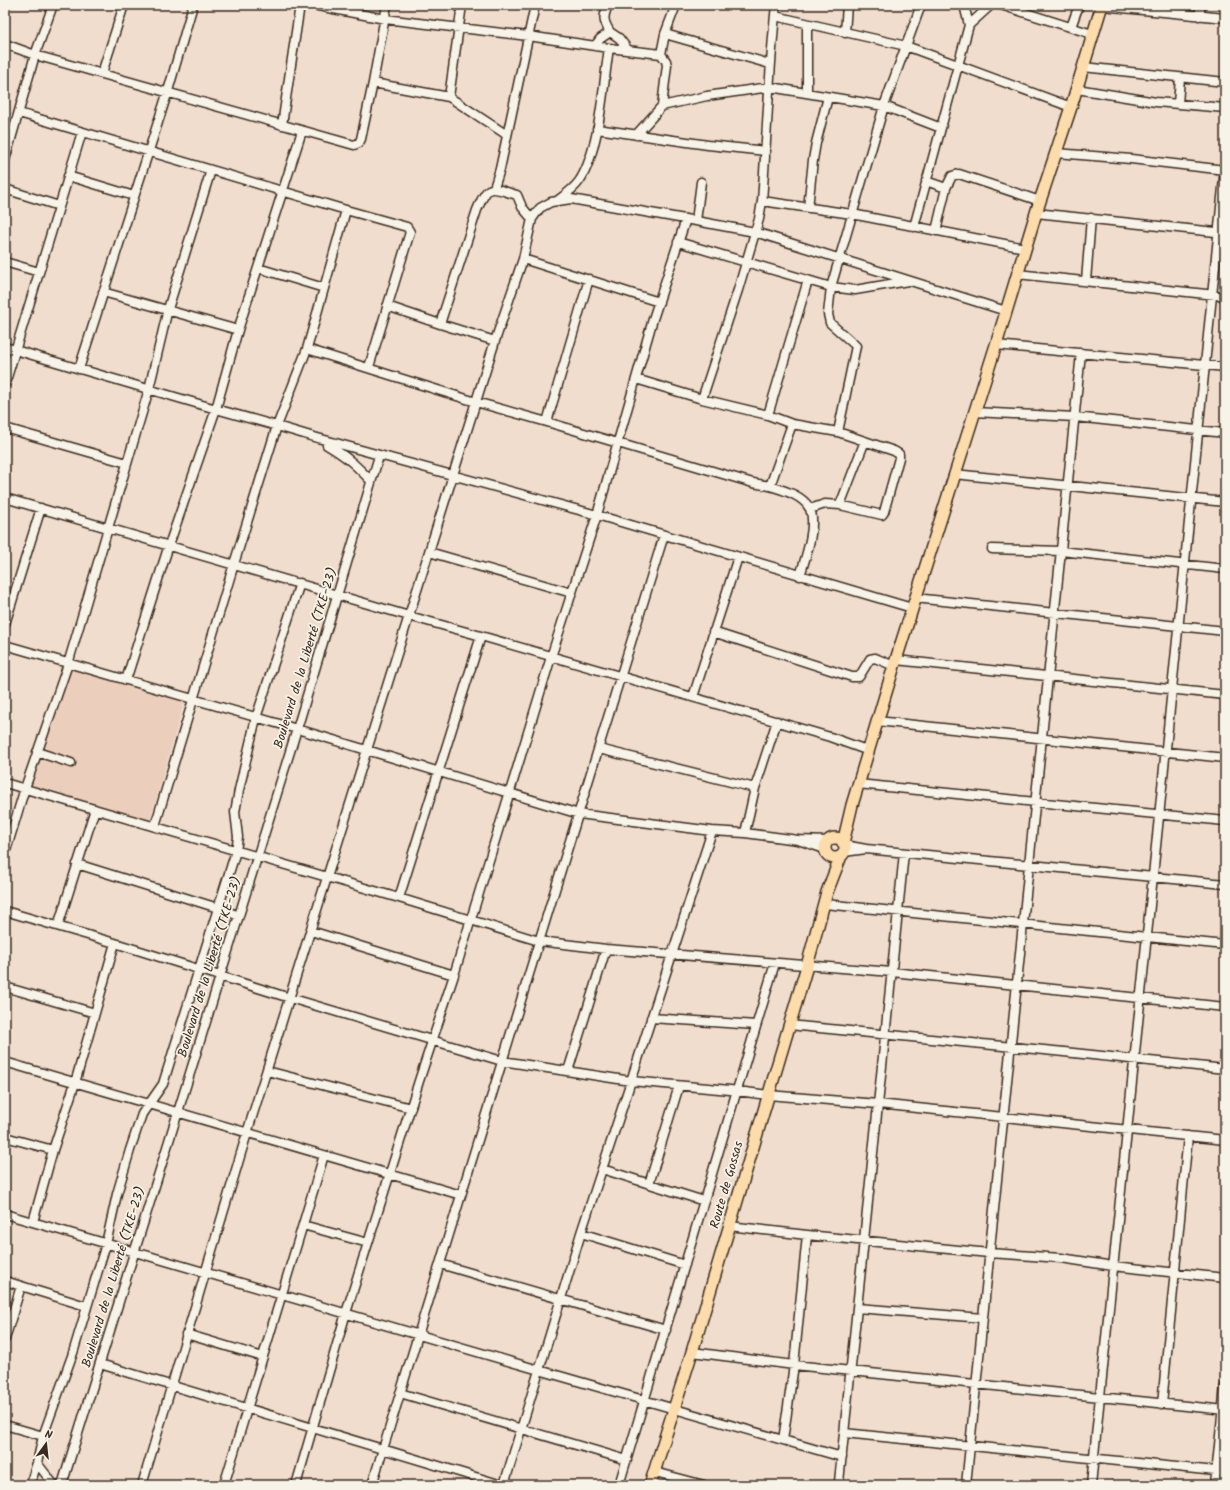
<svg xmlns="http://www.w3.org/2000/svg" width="1230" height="1490" font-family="Kalam,sans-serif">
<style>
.built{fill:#ebcebc}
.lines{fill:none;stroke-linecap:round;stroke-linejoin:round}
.minor-casing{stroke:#3b2a1e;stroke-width:11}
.major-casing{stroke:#3b2a1e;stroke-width:14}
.minor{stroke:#f7f3e8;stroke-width:8}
.major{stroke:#fcdcac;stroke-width:11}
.labels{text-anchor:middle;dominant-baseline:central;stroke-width:3.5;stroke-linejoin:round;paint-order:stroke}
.street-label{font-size:13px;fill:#3b2a1e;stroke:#f7f3e8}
</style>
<rect width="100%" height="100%" fill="#f0ddce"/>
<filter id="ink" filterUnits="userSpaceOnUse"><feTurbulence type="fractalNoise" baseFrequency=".025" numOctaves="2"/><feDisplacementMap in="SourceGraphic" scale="8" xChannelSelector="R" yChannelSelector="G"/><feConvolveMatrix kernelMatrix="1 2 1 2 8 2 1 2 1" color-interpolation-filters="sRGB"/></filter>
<g filter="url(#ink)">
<!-- built -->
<path class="built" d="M68,668L184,702L149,824L28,786Z"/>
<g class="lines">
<!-- minor casing -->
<g class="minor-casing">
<path id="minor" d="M313,5L385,19L528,36L609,48L661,54L666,61L667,65L662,106L636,135
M1001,5L1092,34
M1102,6L1225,18
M775,16L906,46L1071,107
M1199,16L1201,5
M969,25L991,5
M1071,27L1079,5
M610,32L619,38L628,50
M845,33L847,5
M665,34L770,64
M5,44L35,55L354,145L359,143L361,139L373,83L387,5
M595,46L600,39L610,32C603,21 603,17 608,5
M661,54L665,34L676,5
M1083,67L1225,82
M102,73L124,5
M373,83L449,97L507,135
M1077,89L1156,102L1225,108
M807,93V24
M449,97L462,5
M1178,104L1180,78
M662,106L707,96L770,87L884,106L941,128L969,25L964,5
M19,113L346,210L407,227L410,232L369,367
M282,125L300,5
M597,129L708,145L766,151
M1056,153L1131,159L1225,170
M5,160L35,55L53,5
M68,176L134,196
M926,181L946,188L952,176L959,174L1040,201
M494,188L500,169L535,5
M5,189L59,206
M557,201C565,195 574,189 580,180C600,148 603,86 609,48
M762,201L852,214L1025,248
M808,208L813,160L816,143L828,97
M1036,213L1225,233
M696,221L701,182
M914,227L941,128
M936,231L946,188
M678,242L831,287L855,290L908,281
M523,259L659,302
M5,262L39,272
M258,268L324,288
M1017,274L1225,296
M1086,281L1091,218
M103,292L238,330
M387,306L440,324L495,341
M440,324L477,210C489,182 489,187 517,195L522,207L532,219
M996,345L1225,367
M5,347L216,409L277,426L314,437L597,515L912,608
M307,349L476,402L547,422L753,483L770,486
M79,369L168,91L193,5
M636,379L702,399L768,415L792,424L770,486C783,490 803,495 810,509C817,526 805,559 800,576
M5,384L82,132
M702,399L738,290L759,219L762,201C767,136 769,70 776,5
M974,412L1075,417L1225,433
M768,415L808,280
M547,422L589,279
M792,424L838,432
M5,428L127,463
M327,445C346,456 356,465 371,481
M954,474L1225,502
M5,498L409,616L481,636L830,737L869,751
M840,505L865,441
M810,509L825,504L840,505L882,515L884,512L899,458V454L894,451L838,432L856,346L830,323L828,314L831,287L884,106L921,5
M992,549L1061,551L1225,569
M429,552L572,593
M915,598L1225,631
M5,624L41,508
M713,632L852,677H859L870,659L875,658L894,666
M5,645L297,729L579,814L712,831L745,833L798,840
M896,660L1225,695
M126,680L169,545L216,409L238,330L302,131
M693,697L738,557
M877,721L1225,758
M599,749L755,788
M37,752L71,763
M5,783L399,898L539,941L606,949L892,972L1225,1007
M858,784L1225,821
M155,826L234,564L277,426L307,349L346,210
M745,833L755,788L777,721
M825,849L798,840L828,841
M866,849L1225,884
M844,852L866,849L844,845
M5,854L25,788L68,664L149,389L168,309L211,170
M77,864L218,908L239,916
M399,898L481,636
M825,904L1225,945
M5,911L115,943L290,998L502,1061L631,1081L730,1090L768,1095L878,1104L1225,1140
M58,926L95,809
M311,931L454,975
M5,987L95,1013
M651,1018L756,1025
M789,1025L1064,1052L1225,1069
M5,1062L461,1195
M267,1071L411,1108
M568,1071L606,949
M5,1137L53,1150
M602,1169L704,1201
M649,1184L679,1086
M5,1214L539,1370L842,1457
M33,1222L53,1150L75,1083L115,943
M303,1225L368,1243
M729,1226L807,1235L989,1253L1061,1258L1113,1266L1225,1278
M581,1233L685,1265
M440,1264L666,1330
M5,1281L86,1306
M857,1308L983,1318
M186,1334L263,1357
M5,1339L21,1286
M692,1352L794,1365L1225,1410
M100,1364L502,1485
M400,1393L627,1460
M1162,1404L1188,1136
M5,1425L43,1436L37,1463L54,1485
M844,1433L1225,1472
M43,1436L73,1353L106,1244L117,1194L130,1150L142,1114L163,1084L236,851L238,837L235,812L239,790L256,718L300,583
M783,1440L794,1365L807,1235
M655,1472L704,1485
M839,1482L904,853
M30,1485L37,1463
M62,1485L297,729L379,456
M142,1485L247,1133L495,341L523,259L532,219L540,208L551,202L571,199L696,221L755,232L1006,311
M224,1485L324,1155
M296,1485L346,1313L419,1081L454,975L551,657L597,515L653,319L686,219
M372,1485L664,535
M504,1485L581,1233L631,1081L712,831
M619,1485L775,963
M966,1485L1081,353
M1091,1485L1225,168
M1215,1485L1225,1386"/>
</g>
<!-- major casing -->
<g class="major-casing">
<path id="major" d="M825 848a10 10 0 1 1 20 0a10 10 0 1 1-20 0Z
M843,843L852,805L894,666L996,345L1036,213L1071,107L1102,5
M650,1485L692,1352L807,966L827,892L841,856"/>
</g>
<!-- minor -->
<use href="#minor" class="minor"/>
<!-- major -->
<use href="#major" class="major"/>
</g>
</g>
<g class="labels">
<!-- street labels -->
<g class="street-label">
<text transform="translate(306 658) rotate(-73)">Boulevard de la Liberté (TKE-23)</text>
<text transform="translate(210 967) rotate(-73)">Boulevard de la Liberté (TKE-23)</text>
<text transform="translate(727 1185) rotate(-74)">Route de Gossas</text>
<text transform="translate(114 1277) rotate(-73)">Boulevard de la Liberté (TKE-23)</text>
</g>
</g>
<!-- margin -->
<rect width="1230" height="1490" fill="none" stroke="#f7f3e8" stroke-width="20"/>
<rect x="10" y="10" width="1210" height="1470" fill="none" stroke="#3b2a1e" stroke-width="1.5" filter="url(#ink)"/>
<!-- north arrow -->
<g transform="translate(46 1444) rotate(15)" stroke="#f7f3e8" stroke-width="3" paint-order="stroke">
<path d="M0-3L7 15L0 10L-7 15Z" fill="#3b2a1e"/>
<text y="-6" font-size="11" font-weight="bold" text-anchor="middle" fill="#3b2a1e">N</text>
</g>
</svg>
